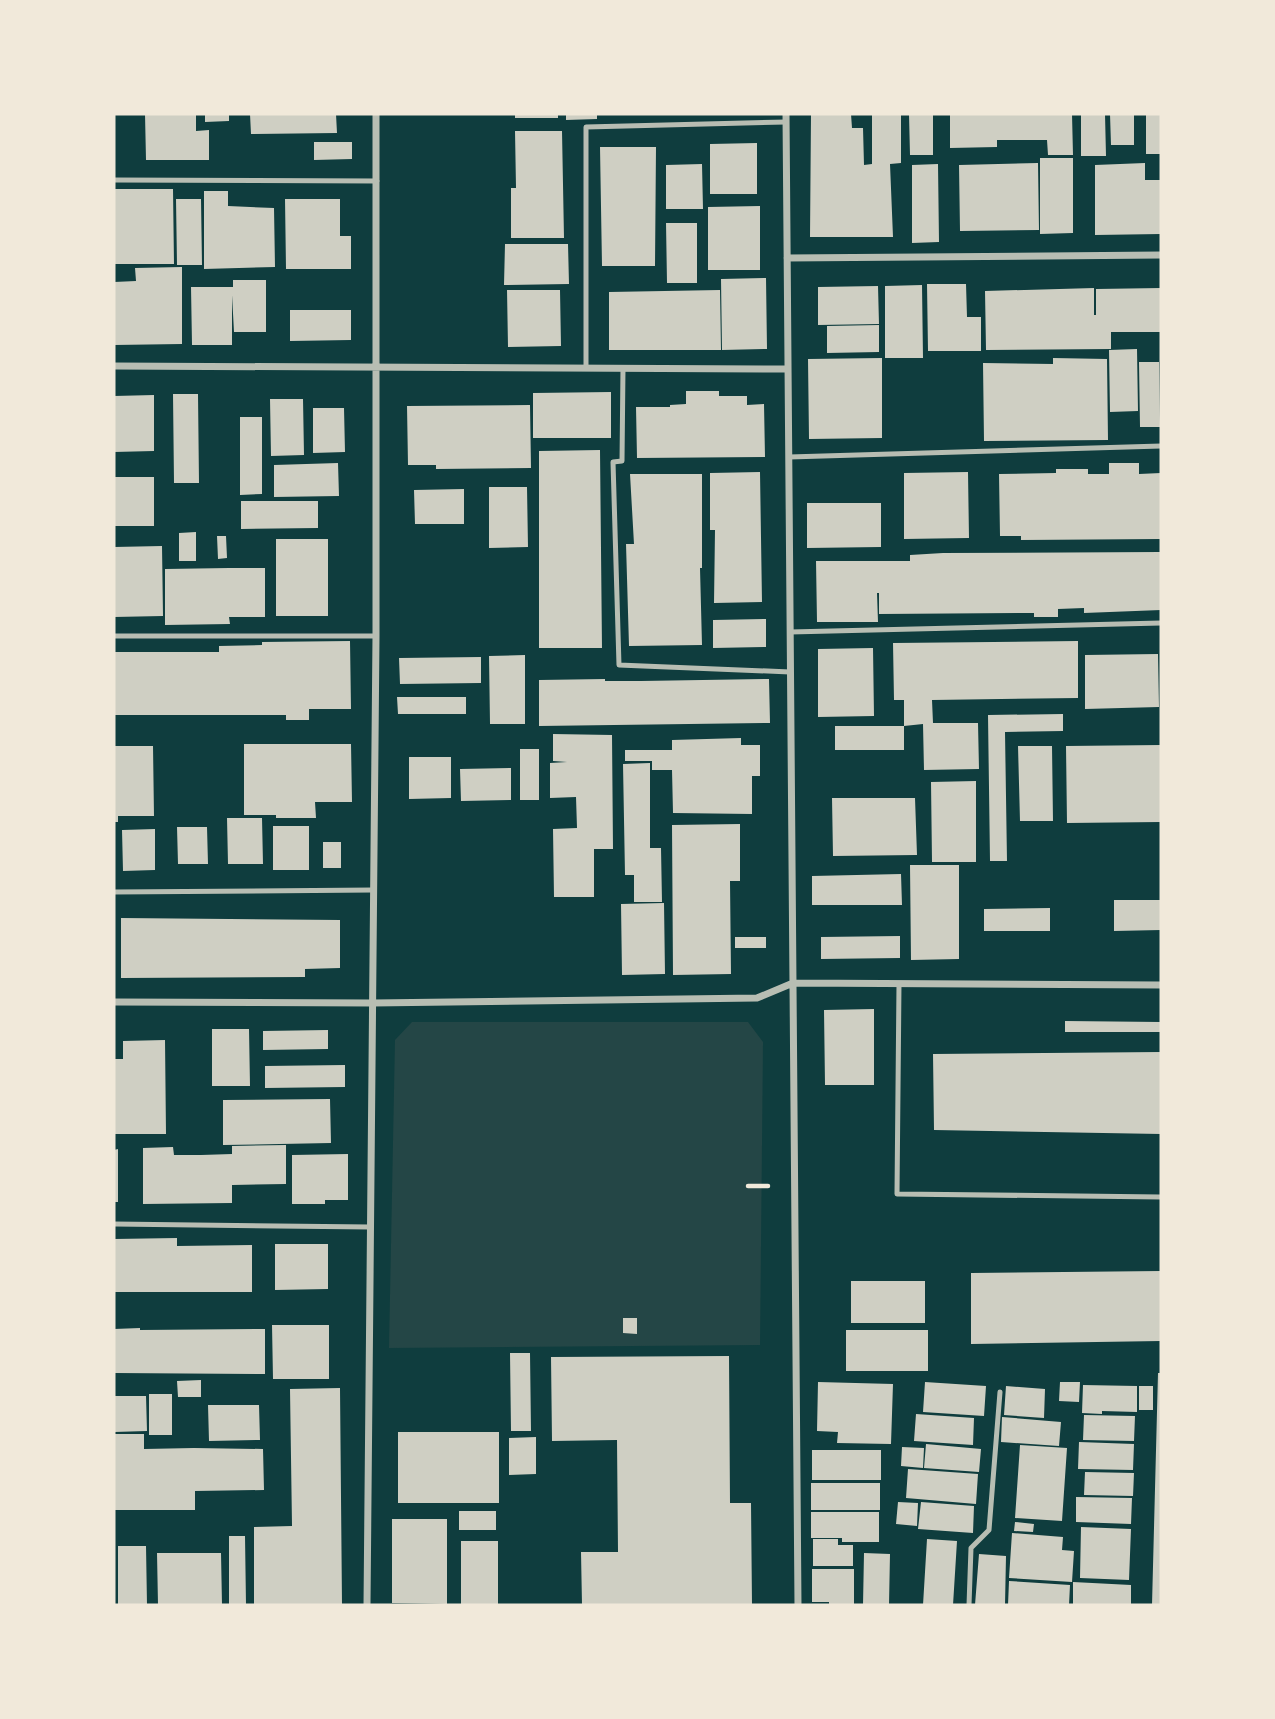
<svg xmlns="http://www.w3.org/2000/svg" width="1275" height="1719" font-family="'Source Sans 3',sans-serif">
<style>
.green{fill:#244646}
.building{fill:#cfcfc3}
.lines{fill:none;stroke-linecap:round;stroke-linejoin:round}
.path{stroke:#f1e9da;stroke-width:4.5}
.service{stroke:#b8beb3;stroke-width:5}
.minor{stroke:#b8beb3;stroke-width:7}
</style>
<rect width="100%" height="100%" fill="#0f3d3e"/>
<!-- green -->
<path class="green" d="M412,1022H748L763,1042L760,1345L389,1348L395,1040Z"/>
<!-- building -->
<path class="building" d="M145,114H196V131L209,130V160H146Z
M205,114H229V121L205,122Z
M250,114H336L337,133L251,134Z
M515,114H558V118H515Z
M566,114H597V119L566,120Z
M811,114H851L852,128H863L864,165L872,164V114H901V163L890,164L893,237H810Z
M909,114H933V155H910Z
M950,114H1072L1073,155H1048L1047,140H997V147L950,148Z
M1081,114H1105L1106,156H1081Z
M1110,114H1134V145H1111Z
M1146,114H1161V154H1146Z
M515,131H562L564,238H511V188H516Z
M314,142H352V159L314,160Z
M757,143V194H710V144Z
M600,147H656L655,266H602Z
M1040,158H1073V233L1040,234Z
M1038,163L1039,230L960,231L959,165Z
M1145,163V180H1161V234L1095,235V165Z
M702,164L703,209H666V165Z
M938,164L939,242L912,243V165Z
M114,189H173L174,264H114Z
M204,191H228V206L274,208L275,267L204,269Z
M176,199H201L202,265H177Z
M285,199H340V236H351V269H286Z
M760,206V270H708V207Z
M666,223H697V283H667Z
M505,244H568L569,284L504,285Z
M182,267V344L114,345V282L136,281L135,268Z
M766,278L767,349L722,350L721,279Z
M233,280H266V332H234L232,295V345H192L191,287H233Z
M927,284H966L967,317H981V351H928Z
M922,285L923,358H885V286Z
M878,286L879,324L818,325V287Z
M1094,288V315H1096V289L1161,288V332H1111V349L986,350L985,291Z
M507,290H560L561,346L508,347Z
M720,290L721,350H609V292Z
M290,310H351V340L290,341Z
M879,325V352L827,353V326Z
M1137,349L1138,411L1110,412L1109,350Z
M882,358V438L809,439L808,359Z
M1053,358L1107,359L1108,440L984,441L983,363L1053,364Z
M1139,362H1159L1160,427H1140Z
M686,391H719V396H747V405L764,404L765,457L637,458L636,407H670V405L686,404Z
M611,392V438H533V393Z
M173,394H198L199,483H174Z
M154,395V451L114,452V396Z
M270,399H303L304,455L271,456Z
M530,405L531,468L436,469V465H408L407,406Z
M313,408H344L345,452L313,453Z
M240,417H262V494L240,495Z
M600,450L602,648H539V451Z
M338,463L339,496L274,497V465Z
M1109,463H1139V474L1161,473V539L1021,540V536H1000L999,474L1056,473V469H1088V474H1109Z
M760,472L762,602L714,603L715,530H710V473Z
M968,472L969,538L904,539V473Z
M630,474H702V568H700L702,645L629,646L626,544H634Z
M114,477H154V526H115Z
M489,487H527L528,547L489,548Z
M464,489V524H415L414,490Z
M241,501H318V528L241,529Z
M807,503H881V547L807,548Z
M196,532V561H179V533Z
M217,536H226L227,558L218,559Z
M276,539H328V616H276Z
M162,546L163,616L114,617V547Z
M1161,552V610L1084,613V608L1058,609V617H1034V613L879,614V593H877L878,622H817L816,561H910V555L943,553Z
M229,568H265V617H229L230,624L165,625V569Z
M766,619V647L713,648V620Z
M350,641L351,709H309V720H286V715H114V652H219V646L262,645V642Z
M1078,641V698L932,700L933,723H978L979,769L924,770L923,724L904,726V700H894L893,643Z
M873,648L874,716L818,717V649Z
M1158,654L1159,707L1085,709V655Z
M525,655V724H490L489,656Z
M481,657V683L400,684L399,658Z
M605,679V681H641L769,679L770,723L539,726V680Z
M397,697H466V714H398Z
M1063,714V731L1005,732L1007,861H990L988,715Z
M835,726H904V750H835Z
M553,734L612,735L613,849H594V897H554L553,829L577,828L576,797L550,798V763L567,762L553,761Z
M741,738V745H760V776H752V814L673,813L672,770H652V761H625V750H672V740Z
M244,744H351L352,802H315L316,818H276V815H244Z
M1161,745V822L1067,823L1066,746Z
M114,746H153L154,816H118V822H114Z
M1018,746H1052L1053,821H1020Z
M520,749H539V800H520Z
M409,757H451V798L409,799Z
M650,763V848H661L662,902H634V875H625L623,764Z
M511,768V800L461,801L460,769Z
M976,781V862H932L931,782Z
M832,798H915L917,855L833,856Z
M227,818H262L263,864H228Z
M740,824V881H730L731,974L673,975L672,825Z
M273,826H309V870H273Z
M177,827H207L208,864H178Z
M155,829V870L123,871L122,830Z
M323,842H341V868H323Z
M910,865H959V959L911,960Z
M901,874L902,905H812V876Z
M1114,900H1161V930L1114,931Z
M664,903L665,974L622,975L621,904Z
M1050,908V931H984V909Z
M121,918L340,920V968L305,969V977L121,978Z
M900,936V958L821,959V937Z
M735,937H766V948H735Z
M874,1009V1085H825L824,1010Z
M1065,1021L1161,1022V1032H1065Z
M212,1029H249L250,1086H212Z
M328,1030V1049L263,1050V1031Z
M165,1040L166,1134H114V1059H123V1041Z
M1161,1052V1134L934,1130L933,1054Z
M345,1065V1087L265,1088V1066Z
M330,1099L331,1143L223,1145V1100Z
M286,1145V1184L232,1185V1203L143,1204V1148L173,1147L174,1155H201L232,1154V1146Z
M118,1149V1202H114V1150Z
M348,1154V1200H325V1204H292V1155Z
M177,1238V1246L252,1245V1292H114V1239Z
M275,1244H328V1289L275,1290Z
M1161,1271V1341L971,1344V1273Z
M851,1281H925V1323H851Z
M623,1318H637V1334L623,1333Z
M272,1325H329V1379H273Z
M140,1328V1330L265,1329V1374L114,1373V1329Z
M846,1330H928V1371H846Z
M510,1353H530L531,1431H511Z
M729,1356L730,1503H751L752,1605H582L581,1552H618L617,1440L552,1441L551,1357Z
M1158,1373H1161V1605H1152Z
M201,1380V1397H178L177,1381Z
M818,1382L893,1384L891,1444L837,1443L838,1432L817,1431Z
M925,1382L986,1386L984,1416L923,1412Z
M1060,1382H1080L1079,1402L1059,1401Z
M1083,1385L1137,1386V1412L1102,1411V1414L1082,1413Z
M1006,1386L1045,1389L1044,1418L1004,1415Z
M1139,1386H1153V1410H1139Z
M340,1388L342,1605H254V1527L292,1526L290,1389Z
M149,1394H172V1435H149Z
M114,1396H146L147,1431L114,1432Z
M208,1405H259L260,1440L209,1441Z
M916,1414L974,1418L973,1445L914,1441Z
M1084,1415L1135,1416L1134,1441L1083,1440Z
M1002,1417L1061,1422L1059,1446L1001,1442Z
M398,1432H499V1503H398Z
M114,1434H144V1449L194,1448L263,1449L264,1490L195,1491V1510H114Z
M536,1437V1474L509,1475V1438Z
M1079,1442L1134,1444L1133,1470L1078,1469Z
M926,1444L981,1449L979,1472L924,1468Z
M1020,1445L1067,1448L1062,1521L1015,1518Z
M902,1447L924,1448L923,1468L901,1466Z
M812,1450H881V1480H812Z
M908,1469L978,1474L976,1504L906,1498Z
M1085,1472L1134,1473L1133,1496L1084,1495Z
M811,1483H880V1510H811Z
M1076,1497L1132,1498L1131,1524L1076,1522Z
M898,1502L918,1503L917,1526L896,1524Z
M921,1502L974,1506L973,1533L918,1529Z
M459,1511H496V1530H459Z
M811,1512H879V1542H842V1538H811Z
M392,1519H447V1604L392,1603Z
M1015,1522L1034,1524L1033,1532L1014,1531Z
M1081,1527L1131,1529L1129,1580L1080,1578Z
M1012,1533L1063,1537L1062,1550L1074,1551L1072,1582L1009,1578Z
M229,1536H245L246,1605H229Z
M813,1539H838V1545H853V1566H813Z
M927,1539L957,1541L953,1605H923Z
M461,1541H498V1605H461Z
M118,1546H146L147,1605H118Z
M157,1553H221L222,1605H158Z
M864,1553L890,1554L889,1605H863Z
M979,1554L1006,1556L1005,1605H975Z
M812,1569H854V1605H829V1602H812Z
M1009,1581L1070,1585L1069,1605H1008Z
M1073,1582L1131,1585V1605H1073Z"/>
<g class="lines">
<!-- path -->
<path class="path" d="M748,1186H768"/>
<!-- service -->
<path class="service" d="M114,180L377,181
M586,368V127L786,122
M623,368L622,461L613,462L619,665L790,672
M789,457L1161,446
M790,632L1161,623
M114,636H376
M114,892L373,890
M899,984L897,1194L1161,1197
M114,1224L370,1227
M969,1605L971,1548L989,1530L1000,1392"/>
<!-- minor -->
<path class="minor" d="M786,114L798,1605
M787,258L1161,255
M114,366L787,369
M114,1002L373,1003L757,998L793,983L1161,985
M367,1605L376,636V114"/>
</g>
<!-- border -->
<rect width="1275" height="1719" fill="none" stroke="#f1e9da" stroke-width="231"/>
</svg>
